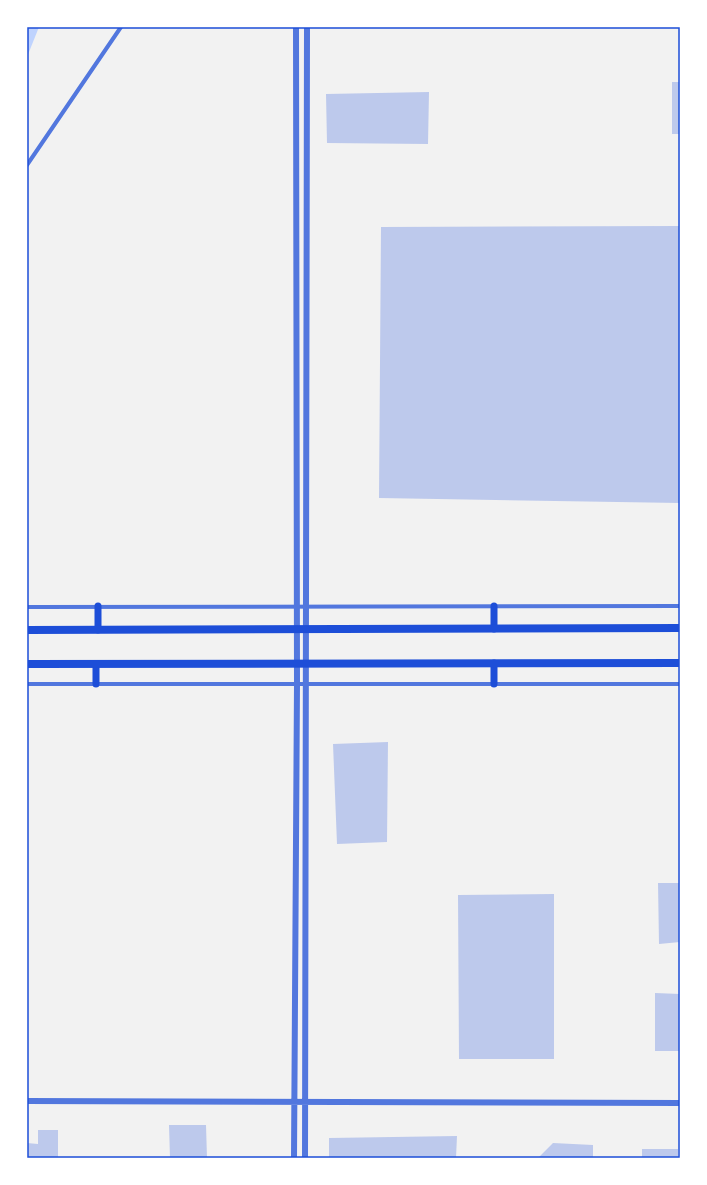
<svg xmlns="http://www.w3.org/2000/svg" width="707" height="1185" font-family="'Noto Serif',serif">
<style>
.water{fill:#bfd3fe}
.building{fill:#bdc9ec}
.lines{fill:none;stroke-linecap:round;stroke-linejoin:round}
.minor{stroke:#5277de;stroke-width:4}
.tertiary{stroke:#5277de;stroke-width:6}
.secondary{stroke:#1d4ed8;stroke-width:7}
.primary{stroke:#1d4ed8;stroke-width:8}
.neatline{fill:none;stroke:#1d4ed8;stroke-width:1.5}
</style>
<rect width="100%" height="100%" fill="#f2f2f2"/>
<!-- water -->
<path class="water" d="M27,27H39L27,57Z"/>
<!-- building -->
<path class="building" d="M672,82H680V134H672Z
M429,92L428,144L327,143L326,94Z
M680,226V503L379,498L381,227Z
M388,742L387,842L337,844L333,744Z
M658,883H680V942L659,944Z
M554,894V1059H459L458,895Z
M655,993L680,994V1051H655Z
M169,1125H206L207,1158H170Z
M38,1130H58V1158H27V1143L38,1144Z
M457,1136L456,1158H329V1138Z
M553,1143L593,1145V1158H538Z
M642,1149H678V1158H642Z"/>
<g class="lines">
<!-- minor -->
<path class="minor" d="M27,165L121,27
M27,607L680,606
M27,684H680"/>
<!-- tertiary -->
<path class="tertiary" d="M27,1101L680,1103
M294,1158L297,684L296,27
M305,1158L307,27"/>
<!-- secondary -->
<path class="secondary" d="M494,629V606
M98,630V606
M494,663V684
M96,664V684"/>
<!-- primary -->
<path class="primary" d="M27,630L680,628
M27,664L680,663"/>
</g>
<!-- border -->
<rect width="707" height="1185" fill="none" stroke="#ffffff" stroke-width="56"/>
<rect x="28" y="28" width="651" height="1129" class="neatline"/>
</svg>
